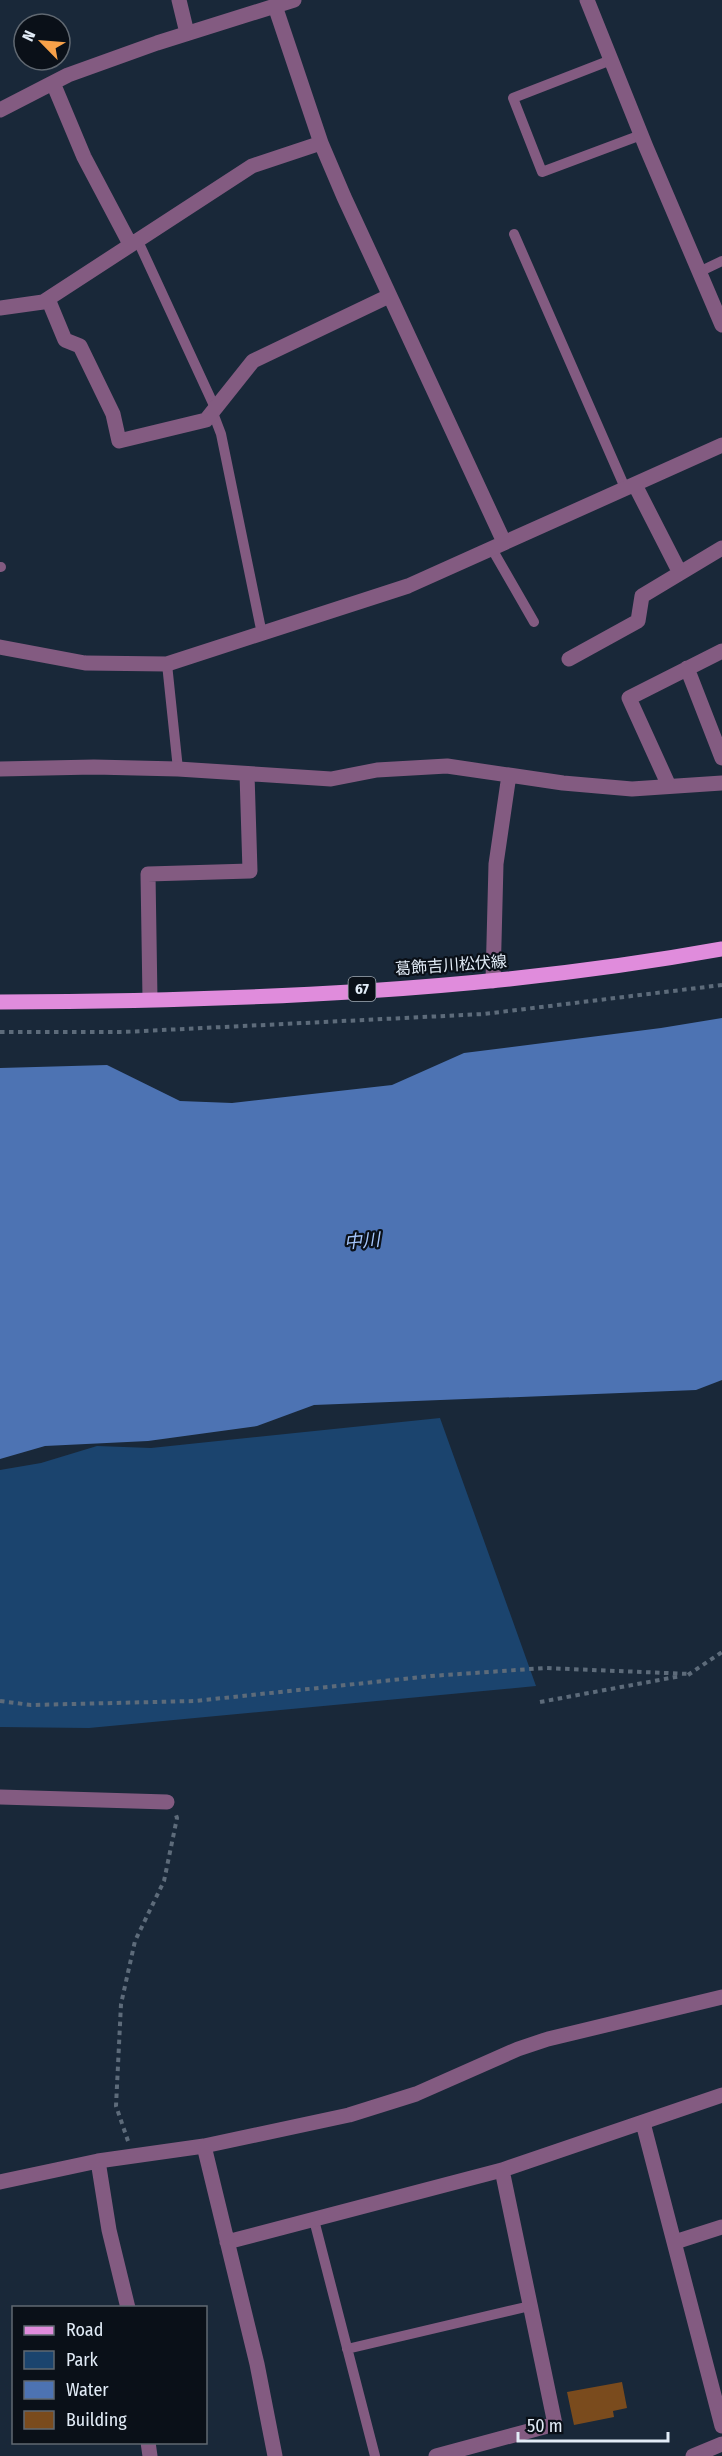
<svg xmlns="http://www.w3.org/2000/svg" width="722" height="2456" font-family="'Fira Sans Condensed','Noto Sans JP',sans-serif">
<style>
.green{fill:#1b446e}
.water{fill:#4d73b3}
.building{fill:#7a4b1d}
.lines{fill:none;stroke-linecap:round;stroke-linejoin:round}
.path{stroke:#5d6b7a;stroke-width:4;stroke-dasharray:4.5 4.5;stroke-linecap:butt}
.service{stroke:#835b81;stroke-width:10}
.minor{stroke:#835b81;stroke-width:15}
.tertiary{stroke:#835b81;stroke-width:15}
.primary{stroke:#e08cdc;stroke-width:15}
.labels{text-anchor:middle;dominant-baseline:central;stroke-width:4.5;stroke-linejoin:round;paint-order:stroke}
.shield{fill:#0a1018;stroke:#a1aab4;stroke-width:1.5}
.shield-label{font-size:15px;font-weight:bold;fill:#e2ecf7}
.street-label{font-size:16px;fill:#e2ecf7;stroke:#0a1018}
.water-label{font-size:18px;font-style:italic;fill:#a5c6fb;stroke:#0a1018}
</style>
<rect width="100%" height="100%" fill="#192839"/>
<!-- green -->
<path class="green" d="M440,1418L536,1686L89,1728L0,1727V1470L41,1463L97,1446L151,1448Z"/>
<!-- water -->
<path class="water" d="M722,1018V1380L696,1390L314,1405L257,1426L148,1441L45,1446L0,1459V1068L107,1065L180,1101L232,1103L392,1085L464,1053L661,1028Z"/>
<!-- building -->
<path class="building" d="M622,2382L627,2408L613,2411L614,2417L574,2425L567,2392Z"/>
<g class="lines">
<!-- path -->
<path class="path" d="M0,1032H123L484,1014L722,985
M688,1675L722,1652
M0,1701L31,1705L195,1701L431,1676L545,1668L690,1674
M540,1702L681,1676
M128,2141L116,2106L121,2004L135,1941L164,1881L177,1818L176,1815"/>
<!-- service -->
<path class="service" d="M611,60L513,98L542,172L641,135
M514,234L626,490
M137,239L216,410
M699,272L722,261
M213,413L221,434L262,634
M492,549L534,622
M0,567H1
M167,664L178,769
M314,2220L375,2456
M347,2349L530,2306"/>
<!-- minor -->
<path class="minor" d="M179,0L187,33
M587,0L646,147L722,325
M275,6L321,143L344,197L504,542
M53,83L84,157L130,244
M0,110L68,75L157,43L294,0
M48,299L65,340L80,346L113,414L119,441L206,420L253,361L389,296
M0,308L43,302L252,166L321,143
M635,485L680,573
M0,647L85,663L167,664L408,586L722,445
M569,659L638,621L642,596L722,548
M687,668L722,758
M0,769L94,767L178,769L331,779L377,770L447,766L563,783L632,789L722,783
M669,786L629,698L722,651
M493,981L496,864L509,775
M150,999L148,874L250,871L247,774
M0,1797L167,1802
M643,2123L722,2426
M204,2146L257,2364L275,2456
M98,2161L109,2230L128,2308
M0,2182L98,2161L204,2146L349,2115L416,2094L518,2049L548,2039L722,1997
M227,2242L502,2170L722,2095
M675,2242L722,2227
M148,2442L150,2456
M436,2456L555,2424L502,2170"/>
<!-- tertiary -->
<path class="tertiary" d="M693,2456L722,2444"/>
<!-- primary -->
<path class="primary" d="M0,1002C241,1001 485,992 722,949"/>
</g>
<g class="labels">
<!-- shield labels -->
<rect class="shield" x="348.5" y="977" width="27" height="24" rx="4.5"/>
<g class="shield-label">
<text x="362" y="989">67</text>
</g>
<!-- street labels -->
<g class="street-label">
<text transform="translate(451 965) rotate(-4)">葛飾吉川松伏線</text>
</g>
<!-- water labels -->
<g class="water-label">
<text transform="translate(362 1241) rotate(-5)">中川</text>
</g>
</g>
<!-- legend -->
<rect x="12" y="2306" width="195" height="138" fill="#0a1018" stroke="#606871" stroke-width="1.5"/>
<rect x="24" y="2326" width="30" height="9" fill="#e08cdc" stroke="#606871" stroke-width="1.5"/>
<text x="66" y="2336" font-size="18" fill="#e2ecf7">Road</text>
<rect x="24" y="2351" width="30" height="18" fill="#1b446e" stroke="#606871" stroke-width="1.5"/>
<text x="66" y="2366" font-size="18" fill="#e2ecf7">Park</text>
<rect x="24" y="2381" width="30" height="18" fill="#4d73b3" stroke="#606871" stroke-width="1.5"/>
<text x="66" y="2396" font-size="18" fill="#e2ecf7">Water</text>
<rect x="24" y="2411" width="30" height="18" fill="#7a4b1d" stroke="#606871" stroke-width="1.5"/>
<text x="66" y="2426" font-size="18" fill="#e2ecf7">Building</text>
<!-- north arrow -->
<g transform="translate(42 42) rotate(295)"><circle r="28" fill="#0a1018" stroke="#606871" stroke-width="1.5"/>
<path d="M0-4.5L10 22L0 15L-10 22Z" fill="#f7a149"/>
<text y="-9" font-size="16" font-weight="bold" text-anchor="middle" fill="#e2ecf7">N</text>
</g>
<!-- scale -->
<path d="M518 2432v9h150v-9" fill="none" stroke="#e2ecf7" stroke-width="3"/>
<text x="527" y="2432" font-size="18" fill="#e2ecf7" stroke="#0a1018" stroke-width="4.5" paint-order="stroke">50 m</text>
</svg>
